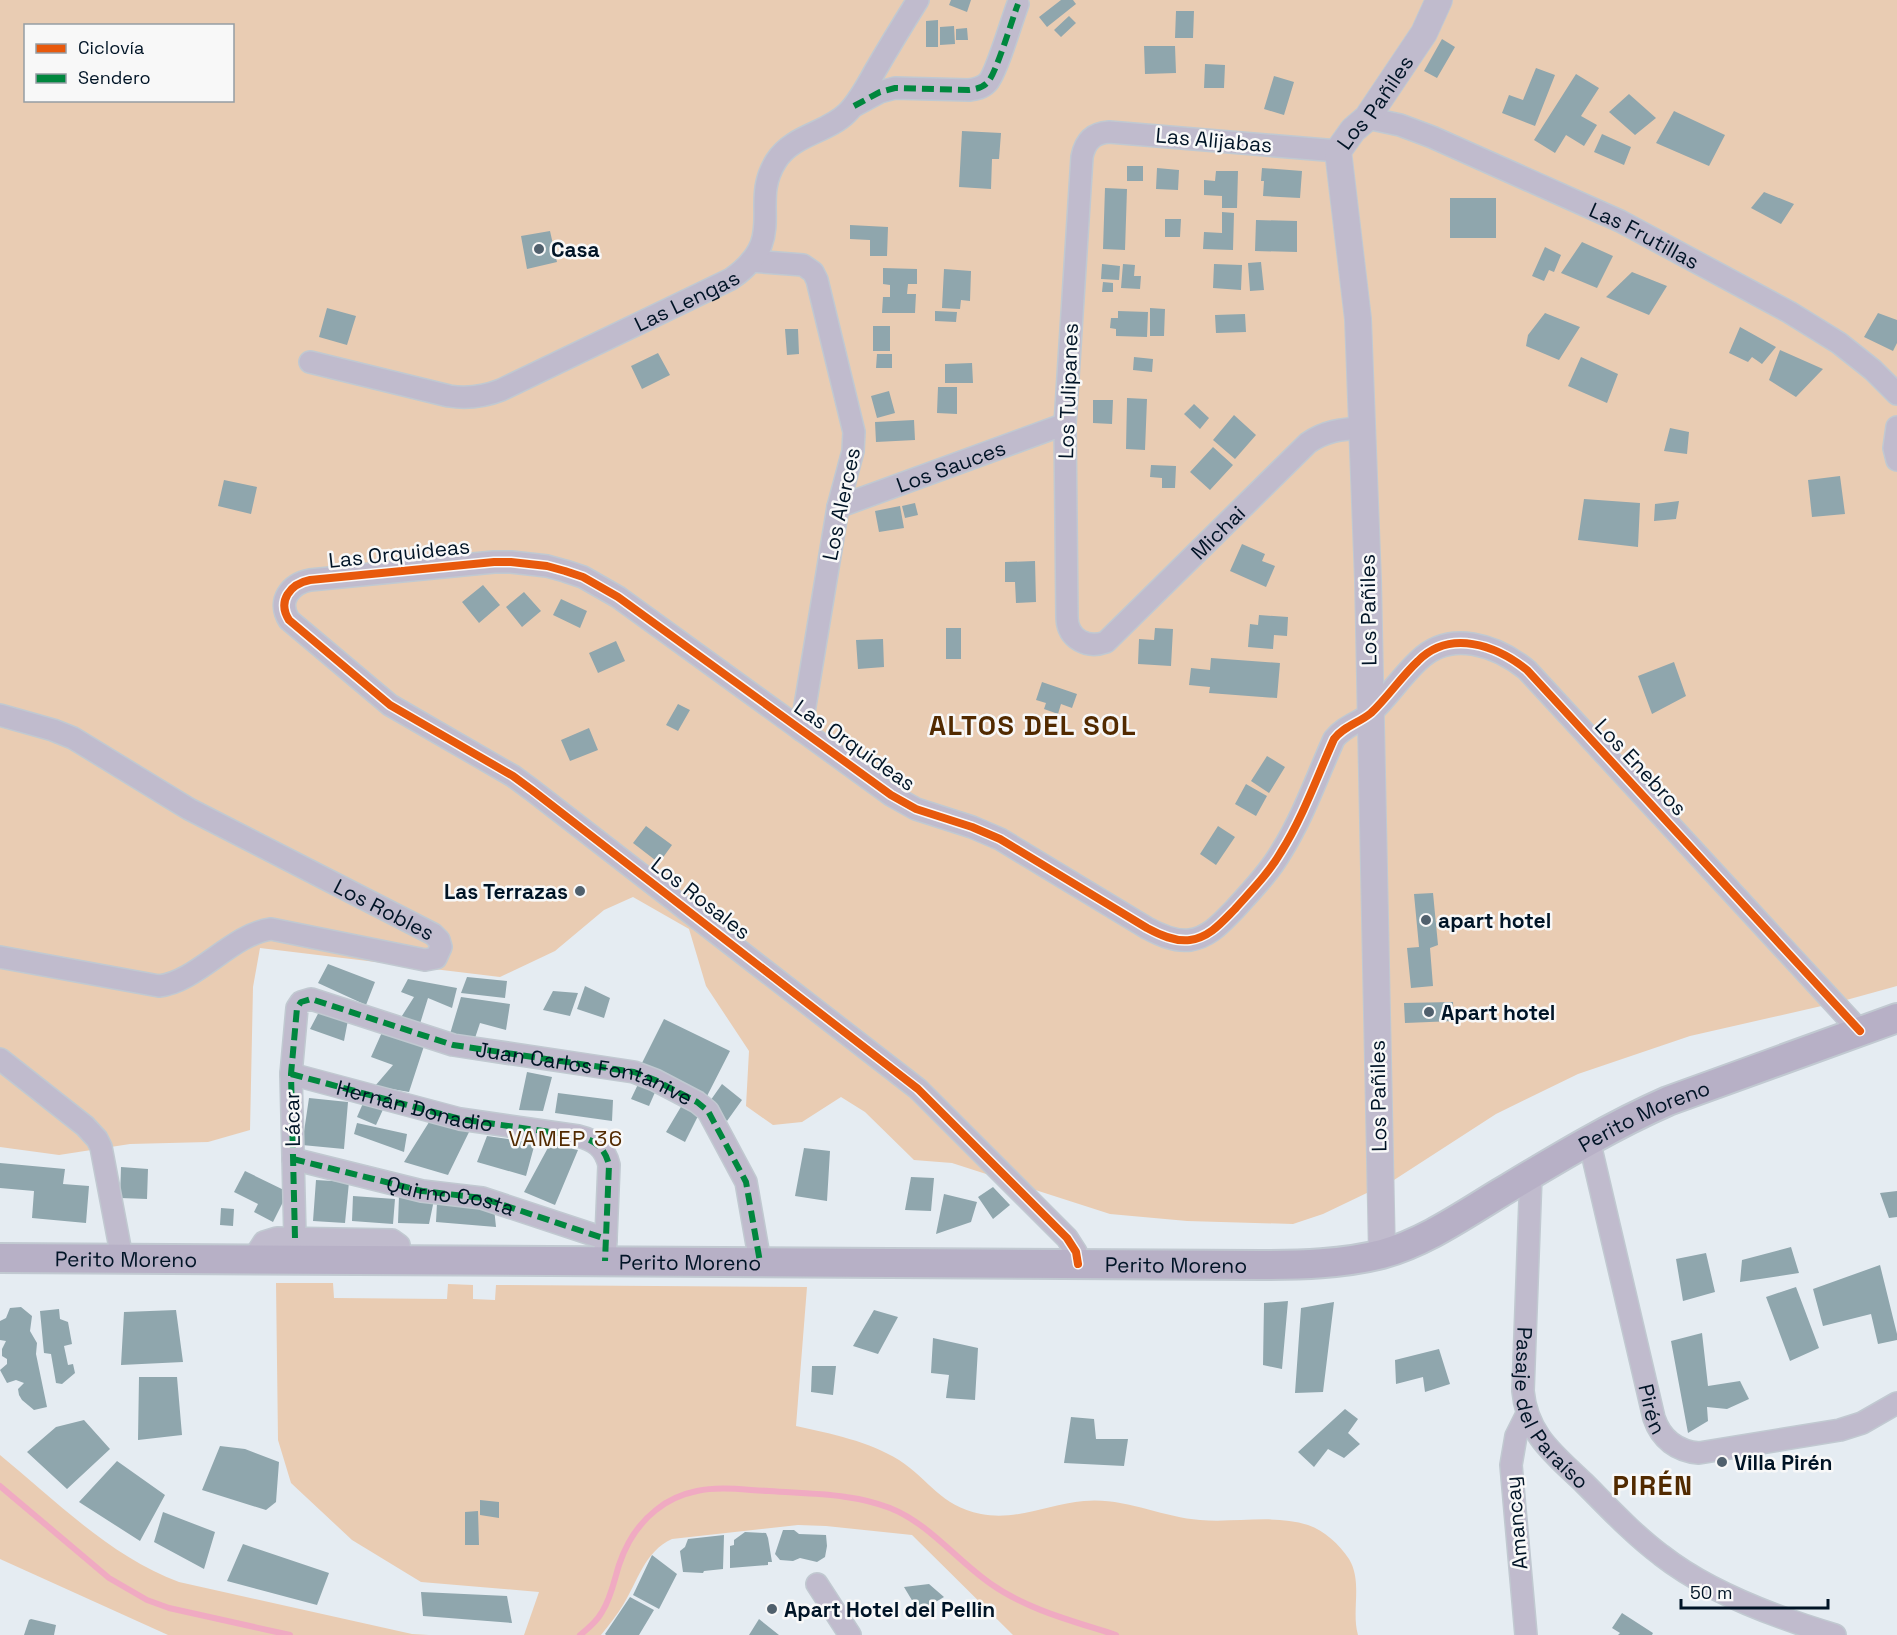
<svg xmlns="http://www.w3.org/2000/svg" width="1897" height="1635" font-family="'Space Grotesk',sans-serif">
<style>
.green{fill:#e9ccb3;fill-rule:evenodd}
.lines{fill:none;stroke-linecap:round;stroke-linejoin:round}
.stream{stroke:#f0aac2;stroke-width:6}
.building{fill:#8fa6ad}
.minor-casing{stroke:#c1c9d1;stroke-width:24}
.tertiary-casing{stroke:#c1c9d1;stroke-width:28}
.secondary-casing{stroke:#c1c9d1;stroke-width:32}
.minor{stroke:#c0bbcd;stroke-width:21}
.tertiary{stroke:#c0bbcd;stroke-width:26}
.secondary{stroke:#b7b0c6;stroke-width:28}
.quiet{stroke:#00873e;stroke-width:6;stroke-dasharray:12 6;stroke-linecap:butt}
.cycleway-casing{stroke:#f8f8f8;stroke-width:11}
.cycleway{stroke:#e8590c;stroke-width:8}
.poi-dot{fill:#50606d;stroke:#f8f8f8;stroke-width:2}
.labels{text-anchor:middle;dominant-baseline:central;stroke-width:5;stroke-linejoin:round;paint-order:stroke}
.street-label{font-size:21px;fill:#001426;stroke:#f8f8f8}
.poi-label{font-size:21px;font-weight:bold;fill:#001426;stroke:#f8f8f8;text-anchor:start}
.neighbourhood-label{font-size:22px;letter-spacing:1.5px;fill:#522a00;stroke:#f8f8f8}
.district-label{font-size:27px;font-weight:bold;letter-spacing:1.5px;fill:#522a00;stroke:#f8f8f8}
</style>
<rect width="100%" height="100%" fill="#e5ecf2"/>
<!-- green -->
<path class="green" d="M0,0H1897V986L1839,1002L1690,1036L1578,1074L1496,1114L1394,1180L1323,1214L1293,1224L1187,1221L1110,1214L952,1163L914,1160L865,1112L841,1097L802,1122L773,1125L746,1106L749,1051L706,986L689,929L633,897L604,910L555,951L500,977L260,948L253,987L250,1130L208,1142L130,1144L59,1155L0,1147ZM26,26H232V100H26Z
M276,1283H333L334,1298L447,1299L448,1284L473,1285V1299L495,1300L496,1285L807,1287L796,1426C832,1434 868,1441 899,1460C931,1481 939,1505 981,1514C1017,1521 1049,1504 1084,1501C1124,1497 1161,1517 1200,1520C1236,1523 1274,1514 1308,1525C1325,1531 1339,1544 1349,1559C1363,1582 1351,1611 1358,1635H1013L912,1535L826,1526L798,1525L672,1539C644,1552 638,1581 623,1605C617,1615 609,1625 601,1635H524L539,1592L421,1582L352,1540L291,1483L278,1440Z
M0,1455C56,1501 111,1557 179,1582L412,1634L429,1635H168L0,1559Z"/>
<g class="lines">
<!-- stream -->
<path class="stream" d="M0,1486L109,1578L147,1600L169,1608L290,1635
M580,1635C589,1628 597,1621 602,1612C611,1598 614,1581 619,1565C626,1544 638,1524 656,1510C668,1500 682,1494 697,1491C720,1486 745,1490 769,1491C809,1494 852,1493 890,1508C930,1524 956,1560 991,1584C1028,1610 1073,1621 1116,1635"/>
</g>
<!-- building -->
<path class="building" d="M951,0H971L967,12L949,5Z
M1061,0H1073L1076,4L1047,27L1039,17Z
M1176,11H1194L1193,38H1175Z
M1069,16L1076,23L1061,37L1054,30Z
M938,20V47H926V21Z
M954,26L955,44L940,45V27Z
M967,28L968,40H956V29Z
M1442,39L1455,47L1437,78L1424,71Z
M1144,46H1175L1176,73L1145,74Z
M1205,64L1225,65L1224,88H1204Z
M1536,68L1555,75L1535,126L1502,113L1509,95L1523,100Z
M1576,74L1599,88L1581,116L1597,125L1584,146L1566,135L1555,153L1534,140Z
M1274,76L1294,82L1284,115L1264,109Z
M1629,94L1656,118L1635,135L1609,112Z
M1674,111L1725,135L1709,166L1656,143Z
M962,131L1001,133L999,159H992L991,189L959,187Z
M1602,134L1631,147L1624,165L1594,152Z
M1127,166H1143V181H1127Z
M1157,168L1179,170L1178,190L1156,189Z
M1262,168L1302,171L1300,198L1263,196L1264,181H1261Z
M1216,171H1238L1237,208H1222V196L1204,195V180L1215,181Z
M1105,188L1127,189L1125,250L1103,249Z
M1764,192L1794,204L1781,224L1751,208Z
M1450,198H1496V238H1450Z
M1222,212L1234,213L1233,250L1203,249L1204,232L1222,233Z
M1165,219H1181L1180,237H1165Z
M1256,220L1297,221V252L1255,251Z
M850,225L888,227L887,256H870V240L850,239Z
M550,231L557,262L527,269L521,236Z
M1582,242L1613,256L1597,288L1561,273Z
M1545,247L1561,255L1554,272L1549,270L1544,281L1532,276Z
M1261,262L1264,290L1250,291L1248,263Z
M1102,264L1120,266L1119,280L1101,279Z
M1123,264L1135,265L1134,276H1141L1140,289L1121,288Z
M1214,264L1242,265L1241,290L1213,288Z
M883,268L917,269V284H908L907,294H916L915,313H882L883,297H890V285L883,284Z
M944,269L971,271L970,301L961,300L960,309L942,308Z
M1632,272L1667,286L1649,315L1606,297Z
M1103,282L1113,283V292H1102Z
M327,308L356,316L347,345L319,337Z
M1150,308L1165,309L1164,336H1150Z
M935,311L957,312L956,322L935,321Z
M1118,311L1148,312L1147,337L1116,336V329L1110,328L1111,318H1118Z
M1545,313L1580,327L1559,360L1526,346L1528,335Z
M1878,313L1897,320V343L1893,351L1864,337Z
M1245,314L1246,332L1216,333L1215,315Z
M873,326H890V351H873Z
M1740,327L1776,347L1762,364L1752,357L1748,362L1729,353Z
M785,329H798L799,354L787,355Z
M1780,350L1823,369L1796,397L1769,380Z
M658,353L670,375L642,389L631,366Z
M877,354H892V368H876Z
M1134,357L1153,359L1152,372L1133,370Z
M1581,357L1618,374L1607,403L1568,386Z
M972,363L973,383H945V364Z
M938,387H957V414L937,413Z
M889,391L895,413L877,418L871,396Z
M1127,398L1147,399L1145,450L1126,449Z
M1093,400H1113L1112,424L1093,423Z
M1194,404L1209,418L1200,429L1184,414Z
M1234,415L1256,435L1235,459L1213,440Z
M914,420L915,440L876,442L875,422Z
M1670,428L1689,432L1687,454L1664,451Z
M1213,447L1233,465L1210,490L1190,472Z
M1151,465L1176,466L1175,488H1162V478L1150,477Z
M1840,476L1845,514L1812,517L1808,480Z
M224,480L257,487L251,514L218,506Z
M1584,499L1640,503L1638,547L1578,540Z
M1679,501L1676,519L1654,521L1655,504Z
M915,503L918,515L905,518L902,506Z
M900,506L904,528L879,532L875,511Z
M1242,544L1265,554L1262,561L1275,566L1266,587L1230,571Z
M1035,561L1036,602L1016,603L1015,582H1005V562Z
M483,585L500,605L479,623L462,602Z
M524,592L541,611L522,627L506,607Z
M561,599L587,611L580,628L553,615Z
M1259,615L1288,617L1287,636L1274,635L1273,649L1248,647L1250,624L1258,625Z
M946,628H961V659H946Z
M1155,628L1173,629L1171,666L1138,664L1139,639L1154,640Z
M883,639L884,667L858,669L856,640Z
M616,641L625,661L598,673L589,653Z
M1211,658L1280,663L1277,698L1209,693L1210,687L1189,685L1191,668L1210,670Z
M1674,662L1686,696L1652,714L1638,676Z
M1042,682L1077,694L1072,708L1061,704L1058,714L1044,709L1046,703L1036,700Z
M678,704L690,710L678,731L666,725Z
M589,728L598,750L570,761L561,740Z
M1267,756L1285,767L1269,793L1251,781Z
M1246,784L1267,796L1256,816L1235,804Z
M646,826L672,845L659,863L633,843Z
M1218,826L1235,837L1216,865L1200,854Z
M1433,893L1438,945L1430,948L1433,986L1411,988L1407,948L1419,947L1414,894Z
M328,964L375,982L366,1005L318,983Z
M467,977L507,981L505,998L461,993Z
M408,979L457,988L452,1008L428,998L419,1027L400,1019L414,997L401,992Z
M585,986L610,998L604,1018L577,1009Z
M553,991L578,993L570,1016L543,1010Z
M461,997L510,1004L506,1030L480,1023L474,1041L450,1034Z
M1453,1002L1454,1021L1405,1023L1404,1003Z
M321,1008L348,1020L344,1041L310,1029Z
M664,1019L730,1051L706,1098L642,1063Z
M383,1030L425,1043L409,1092L375,1086L393,1065L371,1057Z
M527,1072L552,1077L543,1111L519,1110Z
M640,1080L656,1090L649,1106L631,1099Z
M722,1084L742,1100L727,1121L708,1104Z
M558,1093L613,1100L612,1121L555,1113Z
M309,1098L348,1102L344,1149L302,1145Z
M364,1101L385,1105L376,1125L357,1117Z
M682,1105L698,1116L685,1142L666,1132Z
M431,1119L470,1130L448,1175L404,1162Z
M357,1123L407,1134L404,1152L354,1134Z
M487,1136L535,1143L526,1176L477,1162Z
M550,1144L578,1150L555,1205L524,1192Z
M804,1148L830,1151L827,1201L795,1196Z
M0,1163L65,1169L63,1184L89,1186L86,1223L32,1218L34,1191L0,1188Z
M121,1167L148,1169L147,1199L120,1198Z
M245,1171L288,1192L273,1222L254,1212L258,1204L234,1192Z
M911,1177L934,1178L931,1211L905,1210Z
M316,1180L349,1182L345,1223L313,1221Z
M993,1187L1010,1205L993,1219L978,1197Z
M1897,1191V1217L1889,1218L1880,1193Z
M944,1194L977,1202L971,1222L936,1234Z
M353,1196L395,1199L393,1224L352,1221Z
M399,1196L434,1200L429,1224L398,1223Z
M437,1203L494,1208L496,1227L436,1222Z
M221,1208L234,1209L233,1226L220,1225Z
M1791,1247L1799,1273L1740,1282L1742,1260Z
M1706,1253L1715,1292L1683,1301L1676,1259Z
M1880,1265L1897,1334V1340L1878,1344L1871,1314L1823,1326L1813,1289Z
M1796,1287L1819,1348L1790,1361L1766,1297Z
M1288,1301L1282,1369L1263,1365L1264,1303Z
M1334,1302L1323,1392L1295,1393L1301,1308Z
M21,1307L32,1316L30,1331L37,1343L36,1354L47,1407L34,1410L22,1400L19,1395L18,1389L24,1383L16,1380L7,1383L0,1370L7,1364V1359L2,1356V1349L6,1341L0,1340V1321L6,1318L10,1308Z
M59,1309L60,1319L68,1322L72,1344L64,1346L68,1365L73,1364L75,1373L62,1384L56,1383L51,1354L44,1353L40,1311Z
M176,1310L183,1362L121,1365L124,1312Z
M874,1310L898,1317L878,1354L853,1346Z
M1702,1333L1708,1386L1740,1381L1749,1399L1727,1409L1707,1407L1708,1421L1688,1433L1671,1341Z
M933,1338L978,1348L975,1400L946,1398L949,1375L931,1373Z
M1439,1349L1450,1384L1425,1392L1423,1377L1396,1384L1395,1360Z
M812,1366H836L833,1395L811,1392Z
M139,1377H177L182,1435L138,1440Z
M1345,1409L1358,1419L1348,1433L1360,1444L1344,1458L1328,1449L1314,1467L1298,1452Z
M1071,1417L1094,1419L1096,1439H1128L1124,1466L1064,1463Z
M84,1420L110,1449L67,1489L27,1452L56,1427Z
M220,1446L245,1449L279,1462L276,1502L266,1510L202,1490Z
M117,1461L165,1495L140,1541L79,1502Z
M480,1500L499,1502V1518L480,1515Z
M478,1511L479,1545H465V1512Z
M163,1512L215,1532L204,1569L154,1542Z
M783,1530H794L799,1534L826,1535L827,1546L825,1557L817,1562L800,1558L793,1561L780,1560L775,1554Z
M745,1532L766,1533L768,1538L772,1562H768V1565L730,1568V1546L734,1545V1540Z
M724,1535L723,1569L704,1571L703,1573L683,1572L680,1551L685,1547L688,1539Z
M243,1544L329,1573L317,1605L227,1581Z
M652,1555L677,1574L659,1609L633,1595Z
M929,1584L944,1597L919,1612L904,1587Z
M421,1592L507,1596L512,1623L423,1616Z
M630,1597L654,1610L639,1635H606L605,1634Z
M1622,1613L1653,1633L1652,1635H1618L1620,1633L1612,1628Z
M31,1619L56,1625L54,1635H24L29,1620Z
M759,1619L779,1635H749Z"/>
<g class="lines">
<!-- minor casing -->
<g class="minor-casing">
<g id="minor">
<path d="M854,106L880,92L895,88L969,90C976,89 982,88 987,83C996,75 1012,19 1018,4"/>
<path id="s1" d="M1367,118L1400,125L1432,137L1620,221L1789,312L1839,343L1873,370L1897,394"/>
<path id="s2" d="M1338,151L1109,132C1093,133 1085,142 1082,157L1065,424L1067,618C1068,639 1087,649 1106,642L1308,443C1325,431 1341,429 1362,428"/>
<path d="M751,261L803,265L813,272L817,280L854,432L853,451L838,507L801,730"/>
<path id="s3" d="M310,362L449,396C468,399 483,397 501,390L731,279C790,238 748,205 776,161C792,135 827,133 847,113C859,101 867,85 875,71C889,47 903,24 918,0"/>
<path d="M1897,427L1894,448L1897,460"/>
<path id="s4" d="M838,507L1065,424"/>
<path id="s5" d="M0,715L53,730L73,738L189,809L433,934L439,940L441,947L436,958L425,960L271,929C232,934 197,982 159,986L0,957"/>
<path d="M0,1059L85,1126L97,1139L101,1147L122,1258"/>
<path d="M291,1074L460,1119L578,1136C595,1140 605,1148 609,1165L605,1261"/>
<path id="s6" d="M1589,1140L1654,1418C1661,1439 1677,1451 1699,1453L1840,1430L1862,1423L1897,1403"/>
<path d="M293,1159L422,1191L482,1198L606,1239"/>
<path id="s7" d="M1531,1174L1523,1391C1527,1435 1555,1455 1584,1483C1609,1508 1633,1534 1661,1555C1708,1592 1778,1618 1835,1635"/>
<path d="M295,1238L291,1074L297,1008L301,1002L311,999L453,1045L634,1072L655,1080L697,1102L708,1111L746,1182L760,1262"/>
<path d="M253,1259L264,1242L277,1238L392,1240L399,1245L401,1260"/>
<path d="M1078,1264L1076,1252L1067,1238L918,1089L532,790L513,776L390,705L289,620C277,601 290,584 310,580L494,562H511L547,566L565,571L583,577L618,597L891,795L916,809L972,827L1000,839L1147,928C1160,935 1175,942 1190,940C1210,937 1222,922 1235,909C1251,891 1269,873 1281,852C1303,817 1317,777 1334,739C1344,726 1359,723 1371,713C1388,697 1401,677 1418,661C1450,629 1496,645 1527,670L1860,1031"/>
<path d="M817,1584L850,1635"/>
<path d="M1526,1635L1511,1465L1516,1436L1527,1414"/>
</g>
</g>
<!-- tertiary casing -->
<g class="tertiary-casing">
<g id="tertiary">
<path id="s8" d="M1382,1254L1368,581L1358,319L1338,151L1353,130L1367,118L1424,33L1439,0"/>
</g>
</g>
<!-- secondary casing -->
<g class="secondary-casing">
<g id="secondary">
<path id="s9" d="M0,1258L1260,1265C1300,1265 1343,1264 1382,1254C1425,1242 1462,1216 1500,1193C1555,1160 1609,1127 1668,1101L1897,1018"/>
</g>
</g>
<!-- minor -->
<use href="#minor" class="minor"/>
<!-- tertiary -->
<use href="#tertiary" class="tertiary"/>
<!-- secondary -->
<use href="#secondary" class="secondary"/>
<!-- quiet -->
<g class="quiet">
<path d="M854,106L880,92L895,88L969,90C976,89 982,88 987,83C996,75 1012,19 1018,4"/>
<path id="s10" d="M291,1074L460,1119L578,1136C595,1140 605,1148 609,1165L605,1261"/>
<path id="s11" d="M293,1159L422,1191L482,1198L606,1239"/>
<path id="s12" d="M295,1238L291,1074L297,1008L301,1002L311,999L453,1045L634,1072L655,1080L697,1102L708,1111L746,1182L760,1262"/>
</g>
<!-- cycleway casing -->
<g class="cycleway-casing">
<path id="cycleway" d="M1078,1264L1076,1252L1067,1238L918,1089L532,790L513,776L390,705L289,620C277,601 290,584 310,580L494,562H511L547,566L565,571L583,577L618,597L891,795L916,809L972,827L1000,839L1147,928C1160,935 1175,942 1190,940C1210,937 1222,922 1235,909C1251,891 1269,873 1281,852C1303,817 1317,777 1334,739C1344,726 1359,723 1371,713C1388,697 1401,677 1418,661C1450,629 1496,645 1527,670L1860,1031"/>
</g>
<!-- cycleway -->
<use href="#cycleway" class="cycleway"/>
</g>
<!-- markers -->
<g class="poi-dot">
<circle cx="539" cy="249" r="6"/>
<circle cx="580" cy="891" r="6"/>
<circle cx="1426" cy="920" r="6"/>
<circle cx="1429" cy="1012" r="6"/>
<circle cx="1722" cy="1462" r="6"/>
<circle cx="772" cy="1609" r="6"/>
</g>
<g class="labels">
<!-- street labels -->
<g class="street-label">
<text stroke="none"><textPath href="#s8" startOffset="1166">Los Pañiles</textPath></text>
<text transform="translate(1214 140) rotate(5)">Las Alijabas</text>
<text stroke="none"><textPath href="#s1" startOffset="302">Las Frutillas</textPath></text>
<text stroke="none"><textPath href="#s3" startOffset="402">Las Lengas</textPath></text>
<text transform="translate(1068 391) rotate(-88)">Los Tulipanes</text>
<text stroke="none"><textPath href="#s4" startOffset="120">Los Sauces</textPath></text>
<text transform="translate(841 504) rotate(-78)">Los Alerces</text>
<text stroke="none"><textPath href="#s2" startOffset="942">Michai</textPath></text>
<text transform="translate(399 553) rotate(-6)">Las Orquideas</text>
<text transform="translate(1368 610) rotate(-91)">Los Pañiles</text>
<text transform="translate(855 745) rotate(35)">Las Orquideas</text>
<text transform="translate(1641 767) rotate(47)">Los Enebros</text>
<text transform="translate(701 898) rotate(38)">Los Rosales</text>
<text stroke="none"><textPath href="#s5" startOffset="432">Los Robles</textPath></text>
<text stroke="none"><textPath href="#s12" startOffset="532">Juan Carlos Fontanive</textPath></text>
<text transform="translate(1378 1096) rotate(-91)">Los Pañiles</text>
<text stroke="none"><textPath href="#s10" startOffset="128">Hernán Donadio</textPath></text>
<text stroke="none"><textPath href="#s9" startOffset="1680">Perito Moreno</textPath></text>
<text transform="translate(292 1119) rotate(-91)">Lácar</text>
<text stroke="none"><textPath href="#s11" startOffset="162">Quirno Costa</textPath></text>
<text stroke="none"><textPath href="#s9" startOffset="126">Perito Moreno</textPath></text>
<text stroke="none"><textPath href="#s9" startOffset="690">Perito Moreno</textPath></text>
<text stroke="none"><textPath href="#s9" startOffset="1176">Perito Moreno</textPath></text>
<text stroke="none"><textPath href="#s7" startOffset="243">Pasaje del Paraíso</textPath></text>
<text stroke="none"><textPath href="#s6" startOffset="276">Pirén</textPath></text>
<text transform="translate(1516 1523) rotate(-95)">Amancay</text>
</g>
<!-- poi labels -->
<g class="poi-label">
<text x="551" y="249">Casa</text>
<text x="568" y="891" text-anchor="end">Las Terrazas</text>
<text x="1438" y="920">apart hotel</text>
<text x="1441" y="1012">Apart hotel</text>
<text x="1734" y="1462">Villa Pirén</text>
<text x="784" y="1609">Apart Hotel del Pellin</text>
</g>
<!-- neighbourhood labels -->
<g class="neighbourhood-label">
<text x="566" y="1138">VAMEP 36</text>
</g>
<!-- district labels -->
<g class="district-label">
<text x="1033" y="725">ALTOS DEL SOL</text>
<text x="1653" y="1485">PIRÉN</text>
</g>
</g>
<!-- legend -->
<rect x="24" y="24" width="210" height="78" fill="#f8f8f8" stroke="#959da4" stroke-width="1.5"/>
<rect x="36" y="44" width="30" height="9" fill="#e8590c" stroke="#959da4" stroke-width="1.5"/>
<text x="78" y="54" font-size="18" fill="#001426">Ciclovía</text>
<rect x="36" y="74" width="30" height="9" fill="#00873e" stroke="#959da4" stroke-width="1.5"/>
<text x="78" y="84" font-size="18" fill="#001426">Sendero</text>
<!-- scale -->
<path d="M1681 1599v9h147v-9" fill="none" stroke="#001426" stroke-width="3"/>
<text x="1690" y="1599" font-size="18" fill="#001426" stroke="#f8f8f8" stroke-width="4.5" paint-order="stroke">50 m</text>
</svg>
